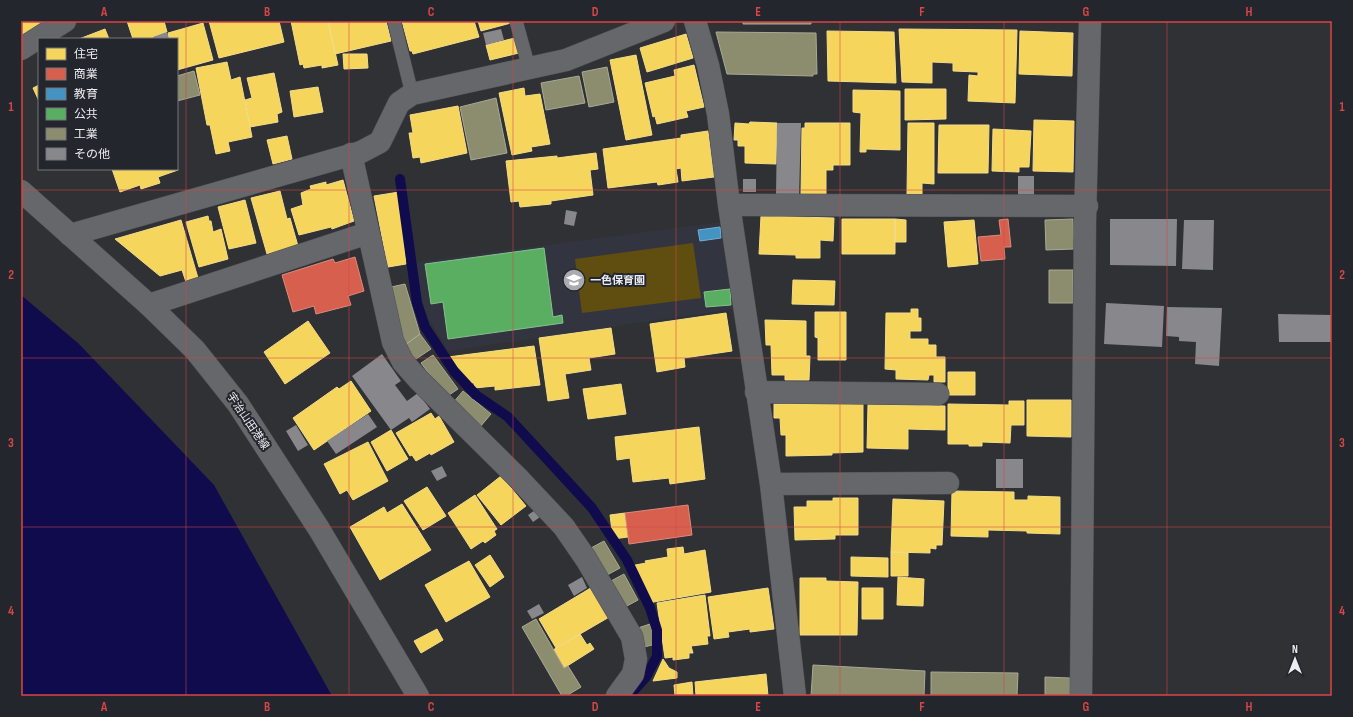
<svg xmlns="http://www.w3.org/2000/svg" width="1353" height="717" font-family="'Sofia Sans Condensed','Noto Sans JP',sans-serif">
<style>
.built{fill:#323540}
.green{fill:#604e11}
.water{fill:#100b4c}
.homes{fill:#f6d55c;stroke:#f3dc89}
.shops{fill:#d6604d;stroke:#dd8a7e}
.schools{fill:#4393c3;stroke:#76aed1}
.public{fill:#5aae61;stroke:#86c18c}
.industry{fill:#8c8c6e;stroke:#a9a996}
.lines{fill:none;stroke-linecap:round;stroke-linejoin:round}
.stream{stroke:#100b4c;stroke-width:10}
.building{fill:#88888c}
.lane-casing{stroke:#4f5054;stroke-width:14}
.street-casing{stroke:#4f5054;stroke-width:23}
.secondary-casing{stroke:#4f5054;stroke-width:23}
.lane{stroke:#66676a;stroke-width:13}
.street{stroke:#66676a;stroke-width:22}
.secondary{stroke:#66676a;stroke-width:22}
.grid{fill:none;stroke:#d94646;stroke-width:1;stroke-opacity:0.55}
.labels{text-anchor:middle;dominant-baseline:central;stroke-width:4;stroke-linejoin:round;paint-order:stroke}
.poi-label{font-size:11px;font-weight:bold;fill:#ecedf2;stroke:#24262d;text-anchor:start}
.street-label{font-size:11px;fill:#ecedf2;stroke:#24262d}
.neatline{fill:none;stroke:#d94646;stroke-width:1.5}
.grid-label{font-size:13px;text-anchor:middle;font-weight:bold;fill:#d94646}
</style>
<rect width="100%" height="100%" fill="#303135"/>
<!-- built -->
<path class="built" d="M722,222L733,309L448,351L428,318L421,298L416,262Z"/>
<!-- green -->
<path class="green" d="M693,243L701,298L582,313L575,259Z"/>
<!-- water -->
<path class="water" d="M21,295L79,344L214,485L332,696H21Z"/>
<!-- homes -->
<path class="homes" d="M21,21H52L21,40Z
M127,21H164L167,32L153,37V39H133Z
M209,21H279L284,42L219,58Z
M291,21H328L338,65L322,68V65L304,68L303,64L300,65Z
M328,21H386L391,41L335,54Z
M402,21H474L479,37L413,54L412,51H410Z
M478,21H511V23L481,31Z
M203,23L213,60L177,70V39H169L168,33Z
M105,29L109,39H79Z
M899,29L1017,30L1015,103L968,101L969,75L978,76V72L953,71V63L932,62V83L902,82Z
M827,31L894,32L896,83L828,81Z
M1020,31L1073,33L1072,76L1019,74Z
M686,34L693,58L647,72L640,48Z
M515,38L519,53L490,60L486,45Z
M343,54H367L368,68L344,69Z
M636,55L652,135L626,140L610,60Z
M227,62L231,80L240,77L252,137L228,142L230,151L216,154L210,125H207L196,68Z
M694,65L704,107L686,111L688,117L657,124L655,116L653,117L645,83L675,76L674,70Z
M274,73L282,112L277,114L278,122L250,127L245,100L252,98L247,78Z
M39,85V101L33,88Z
M318,87L323,112L294,117L290,91Z
M524,88L525,96L540,94L550,144L531,147L532,151L512,155L499,93Z
M905,89H946V119L905,120Z
M853,90L900,91V150L866,149V152H860L861,113L853,112Z
M458,106L467,153L421,163L420,157L413,158L409,133H413L410,115Z
M1034,120L1074,121L1073,172L1033,171Z
M750,122L777,123L776,164L745,163V146H738V140H734L735,123L749,124Z
M805,123H850V165H833V170H826V195H801L802,128H805Z
M908,123H934V184L922,183V194H907Z
M939,125H989L988,173H938Z
M993,129L1031,131L1029,167H1019V172L992,171Z
M708,131L714,177L682,181L681,168L676,169L678,182L658,185L657,182L608,188L603,149L681,138V135Z
M287,136L292,159L273,164L267,140Z
M596,153L598,169L590,170L593,195L551,201V204L520,207L519,201L511,202L506,161L557,156V158Z
M177,167L178,170L158,177L160,183L141,189L140,185L120,192L112,169H177Z
M343,180L354,221L332,229L331,227L299,235L291,209L303,205L301,193L311,189L310,186L326,182V185Z
M280,191L287,219L290,218L298,246L267,254L251,198Z
M399,192L406,264L388,267L374,196Z
M245,200L256,243L229,249L218,207Z
M208,216L209,221H211L213,232L221,229L228,259L199,267L186,222Z
M761,216L834,218L833,241L820,240V258H796V255L759,254Z
M842,219H895V254H842Z
M895,219L906,220V242H895Z
M181,220L198,278L186,282L182,270L160,276L115,239Z
M974,220L978,264L948,267L944,222Z
M793,280L835,281L834,305L792,304Z
M911,309H918V318H921V331H910V339H928V345H936V357H945V382H934V375H929L928,380L896,379V370L885,369L886,313H911Z
M815,312H846V360H818V338L815,337Z
M726,313L732,351L684,358L685,367L657,372L650,324Z
M765,320L806,321V356H810L809,380H785V375H772L771,345H766Z
M308,321L330,353L285,384L264,352Z
M611,328L615,354L589,358L591,370L565,374L569,398L548,401L539,338Z
M534,346L540,385L495,390V386L474,388V383H468L448,357Z
M948,372H975V395H948Z
M351,381L371,411L314,450L293,418L337,387L339,389Z
M621,384L626,414L588,419L583,389Z
M1027,400H1071V437L1027,436Z
M1009,401H1024V425H1011L1010,443L982,442V446H969V444H948V404L1009,405Z
M863,403V452L832,453V455L786,456V435H781L780,418H774V404Z
M868,404L945,406V430L908,429V449L867,448Z
M431,413L435,419L439,416L454,442L431,455L430,453L416,461L412,455L410,456L396,433Z
M699,427L705,479L670,484L669,478L633,482L630,458L617,460L615,437Z
M391,430L408,459L387,471L371,442Z
M368,442L388,481L353,500L347,490L340,494L324,464Z
M501,476L526,506L501,525L477,495Z
M427,487L446,516L423,530L404,501Z
M952,491L1014,492V500H1028V496L1060,497V534L1027,533V531L988,530V537L951,536Z
M475,495L497,529L494,531L496,535L485,543L483,541L471,549L448,513Z
M833,498H858V535H835V539L795,540L794,507H807V501H833Z
M893,499L944,501L942,545H936V549L930,548V553L891,552Z
M402,504L431,550L380,580L350,527L384,507L387,513Z
M625,513L628,537L613,539L610,515Z
M683,547L684,554L705,550L711,592L648,603L630,566L646,563L645,561L668,557L667,549Z
M891,552L908,553V576H891Z
M490,555L504,577L490,587L475,565Z
M851,557L888,558V577L851,576Z
M469,561L490,597L446,622L425,585Z
M898,577L924,579L923,606L897,605Z
M800,578H826V581L858,582L857,635H800Z
M594,586L611,616L556,648L539,619Z
M768,588L774,629L750,632V629L728,632L729,637L714,639L708,597Z
M862,588H883V619H862Z
M705,595L710,636H707L708,644L691,646L693,653H689V658L673,660V657L665,658L657,603Z
M437,629L443,640L421,653L414,641Z
M580,634L587,645L590,643L594,649L564,668L553,650Z
M663,659L669,668L677,672V678L653,681Z
M766,674L768,696H696L695,682Z
M692,682L693,696H675L674,685Z"/>
<!-- shops -->
<path class="shops" d="M1008,219L1011,247H1004L1005,259L981,261L978,237L1001,235L999,220Z
M355,257L364,291L348,296L351,305L316,314L314,306L293,312L282,275L333,259L335,263Z
M688,505L692,535L629,544L625,513Z"/>
<!-- schools -->
<path class="schools" d="M720,227L721,238L700,241L698,230Z"/>
<!-- public -->
<path class="public" d="M544,248L553,317L562,315L563,323L448,339L443,302L431,304L425,264Z
M730,289L731,305L706,307L704,292Z"/>
<!-- industry -->
<path class="industry" d="M743,21H811V24H743Z
M716,32L816,33L817,74H813V76L727,74Z
M607,67L614,102L589,107L582,72Z
M194,71L200,95L177,101V76Z
M579,76L585,103L546,110L541,83Z
M496,98L507,153L471,160L460,107Z
M1073,219L1074,249L1046,250L1045,220Z
M1049,270H1073V303H1049Z
M405,284L420,334L405,345L391,287Z
M420,334L431,349L413,361L405,345Z
M433,355L458,389L446,397L421,363Z
M463,391L491,414L480,427L452,404Z
M604,541L620,568L607,575L591,548Z
M624,574L638,600L625,607L611,581Z
M536,619L564,668L568,666L581,687L566,696H562L522,627Z
M650,624L656,644L644,647L638,628Z
M813,665L925,671L924,696H811Z
M931,672L1018,673L1017,696H931Z
M1045,677L1070,678V696H1045Z"/>
<g class="lines">
<!-- stream -->
<path class="stream" d="M400,179L417,303L425,327L454,371L476,395L508,417L592,508L627,560L650,608L657,630V656L646,677L629,696"/>
</g>
<!-- building -->
<path class="building" d="M501,29L504,40L486,45L483,33Z
M167,32L169,39H153V37Z
M777,123H801L799,197L776,196Z
M1018,176H1034V197H1018Z
M743,179H756V192H743Z
M566,210L577,212L574,226L564,224Z
M1110,219H1177L1176,266L1110,265Z
M1184,220H1214L1213,270L1182,269Z
M1106,303L1164,306L1162,347L1104,344Z
M1167,307L1222,308L1219,366L1195,364L1196,342L1179,341V337L1166,336Z
M1278,314L1332,315V342H1279Z
M382,354L401,381L395,385L407,401L418,393L430,409L412,422L409,418L391,430L352,376Z
M368,414L377,427L336,454L327,441Z
M296,425L308,445L298,451L286,431Z
M996,459H1023V488H996Z
M442,466L447,476L437,481L431,471Z
M538,508L543,515L533,522L528,515Z
M582,577L587,588L574,596L568,585Z
M539,604L544,613L532,619L527,611Z"/>
<g class="lines">
<!-- lane casing -->
<g class="lane-casing">
<path id="lane" d="M394,21L412,94
M516,21L529,68"/>
</g>
<!-- street casing -->
<g class="street-casing">
<path id="street" d="M695,21L708,65L718,114L729,205L771,484L795,696
M21,49L65,21
M351,154L393,342L403,362L419,380L519,479L564,527L586,559L632,637L636,659L633,674L617,696
M729,205L1087,206
M70,235L361,152L380,142L399,103L412,94L566,60L664,21
M149,305L368,233
M756,392L938,394
M771,484L948,483
M1081,696L1085,222L1090,21"/>
</g>
<!-- secondary casing -->
<g class="secondary-casing">
<path id="secondary" d="M21,191L149,305L195,350L238,404L319,529L418,696"/>
</g>
<!-- lane -->
<use href="#lane" class="lane"/>
<!-- street -->
<use href="#street" class="street"/>
<!-- secondary -->
<use href="#secondary" class="secondary"/>
</g>
<!-- grid -->
<path class="grid" d="M186,21V696M349,21V696M513,21V696M676,21V696M840,21V696M1004,21V696M1167,21V696M21,190H1332M21,358H1332M21,527H1332"/>
<!-- icons -->
<defs>
<g id="school-disc" transform="scale(1.15)"><circle r="9.5" fill="#aaabb0" stroke="#24262d"/><path d="M0-5L7-2L0 1L-7-2ZM-4 1L0 2.5L4 1V4Q0 6-4 4Z" fill="#fff"/></g>
</defs>
<g fill-rule="evenodd">
<use href="#school-disc" x="574" y="280"/>
</g>
<g class="labels">
<!-- poi labels -->
<g class="poi-label">
<text x="590" y="280">一色保育園</text>
</g>
<!-- street labels -->
<g class="street-label">
<text transform="translate(248 421) rotate(56)">宇治山田港線</text>
</g>
</g>
<!-- border -->
<rect width="1353" height="717" fill="none" stroke="#24262d" stroke-width="44"/>
<!-- legend -->
<rect x="38" y="38" width="140" height="132" fill="#24262d" stroke="#74767c"/>
<rect x="46" y="48" width="20" height="12" fill="#f6d55c" stroke="#74767c"/>
<text x="74" y="58" font-size="12" fill="#ecedf2">住宅</text>
<rect x="46" y="68" width="20" height="12" fill="#d6604d" stroke="#74767c"/>
<text x="74" y="78" font-size="12" fill="#ecedf2">商業</text>
<rect x="46" y="88" width="20" height="12" fill="#4393c3" stroke="#74767c"/>
<text x="74" y="98" font-size="12" fill="#ecedf2">教育</text>
<rect x="46" y="108" width="20" height="12" fill="#5aae61" stroke="#74767c"/>
<text x="74" y="118" font-size="12" fill="#ecedf2">公共</text>
<rect x="46" y="128" width="20" height="12" fill="#8c8c6e" stroke="#74767c"/>
<text x="74" y="138" font-size="12" fill="#ecedf2">工業</text>
<rect x="46" y="148" width="20" height="12" fill="#88888c" stroke="#74767c"/>
<text x="74" y="158" font-size="12" fill="#ecedf2">その他</text>
<!-- north arrow -->
<g transform="translate(1295 659)" stroke="#24262d" stroke-width="3" paint-order="stroke">
<path d="M0-3L7 15L0 10L-7 15Z" fill="#ecedf2"/>
<text y="-6" font-size="11" font-weight="bold" text-anchor="middle" fill="#ecedf2">N</text>
</g>
<rect x="22" y="22" width="1309" height="673" class="neatline"/>
<g class="grid-label">
<text x="104" y="16">A</text>
<text x="267" y="16">B</text>
<text x="431" y="16">C</text>
<text x="595" y="16">D</text>
<text x="758" y="16">E</text>
<text x="922" y="16">F</text>
<text x="1086" y="16">G</text>
<text x="1249" y="16">H</text>
<text x="11" y="111">1</text>
<text x="1342" y="111">1</text>
<text x="11" y="279">2</text>
<text x="1342" y="279">2</text>
<text x="11" y="447">3</text>
<text x="1342" y="447">3</text>
<text x="11" y="615">4</text>
<text x="1342" y="615">4</text>
<text x="104" y="711">A</text>
<text x="267" y="711">B</text>
<text x="431" y="711">C</text>
<text x="595" y="711">D</text>
<text x="758" y="711">E</text>
<text x="922" y="711">F</text>
<text x="1086" y="711">G</text>
<text x="1249" y="711">H</text>
</g>
</svg>
